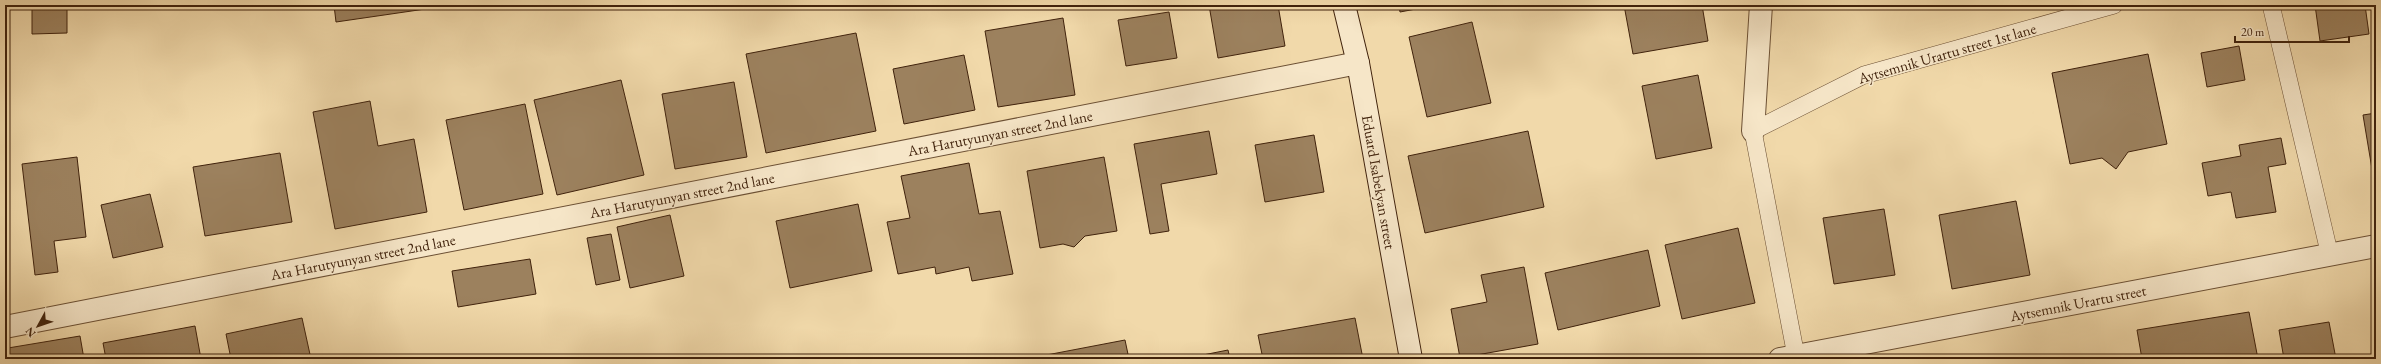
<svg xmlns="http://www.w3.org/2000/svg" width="2381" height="364" font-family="'EB Garamond',serif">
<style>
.building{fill:#9c815e;stroke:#40220c}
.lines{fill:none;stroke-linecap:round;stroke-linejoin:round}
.service-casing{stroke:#6c5034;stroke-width:18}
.minor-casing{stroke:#6c5034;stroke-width:24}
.secondary-casing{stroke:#40220c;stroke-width:24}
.service{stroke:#f6e6c8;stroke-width:17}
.minor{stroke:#f6e6c8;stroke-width:22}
.secondary{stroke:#f6e6c8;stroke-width:22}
.labels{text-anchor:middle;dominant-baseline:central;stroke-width:3;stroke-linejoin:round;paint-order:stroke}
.street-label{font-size:15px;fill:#40220c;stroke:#f6e6c8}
</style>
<rect width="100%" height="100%" fill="#f1d9aa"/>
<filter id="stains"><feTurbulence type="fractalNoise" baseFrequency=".005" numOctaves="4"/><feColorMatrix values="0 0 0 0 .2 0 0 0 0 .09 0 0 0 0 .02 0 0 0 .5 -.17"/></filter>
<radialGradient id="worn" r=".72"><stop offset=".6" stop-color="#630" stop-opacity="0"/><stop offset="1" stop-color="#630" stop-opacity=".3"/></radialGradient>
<!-- building -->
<path class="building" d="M32,5H67V33L32,34Z
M334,5H439V7L336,22Z
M1209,5H1278L1285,46L1218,58Z
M1399,5H1437L1400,12Z
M1624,5H1702L1708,41L1633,54Z
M2315,5H2365L2369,34L2320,41Z
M1169,12L1177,58L1126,66L1118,20Z
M1063,18L1075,95L998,107L985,31Z
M1472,22L1491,103L1427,117L1409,37Z
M856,33L876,131L766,153L746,54Z
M2239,46L2245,80L2207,87L2201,53Z
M2148,54L2167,144L2128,152L2116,169L2102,158L2070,164L2052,73Z
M964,55L975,110L904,124L893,69Z
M1698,75L1712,148L1656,159L1642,86Z
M621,80L644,175L557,195L534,100Z
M734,82L747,157L675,169L662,94Z
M370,101L378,146L414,139L427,212L335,229L313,112Z
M525,104L543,194L464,210L446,120Z
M2376,113V193L2363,115Z
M1209,131L1217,174L1161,184L1169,231L1150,234L1134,144Z
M1528,131L1544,207L1425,233L1408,156Z
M1314,135L1324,192L1265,202L1255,145Z
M2281,138L2286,164L2268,167L2276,212L2236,218L2231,192L2208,196L2202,163L2241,156L2239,145Z
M280,153L292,222L205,236L193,167Z
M77,157L86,237L54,241L58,272L35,275L22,164Z
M1104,157L1117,231L1085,236L1074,247L1063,244L1040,248L1027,171Z
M969,163L979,214L1000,211L1013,274L972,281L969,267L936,274L935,267L898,274L887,222L910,218L901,176Z
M150,194L163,247L113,258L101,205Z
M2016,201L2030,275L1952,289L1939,215Z
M858,204L872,271L790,288L776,221Z
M1884,209L1895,275L1834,284L1823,218Z
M670,215L684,276L630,288L617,227Z
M1738,228L1755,303L1682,319L1665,245Z
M611,234L620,280L596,285L587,238Z
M1648,250L1660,306L1558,330L1545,273Z
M530,259L536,294L458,307L452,271Z
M1524,267L1538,344L1460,358L1451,309L1487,302L1481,275Z
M2249,312L2258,359H2142L2137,330Z
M302,318L311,359H231L226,334Z
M1355,318L1363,359H1263L1258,335Z
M2329,322L2336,359H2284L2279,330Z
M195,326L201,359H106L103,343Z
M80,336L84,359H10L8,348Z
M1125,340L1129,359H1036V357Z
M1228,350L1230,359H1183Z"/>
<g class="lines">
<!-- service casing -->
<g class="service-casing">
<path id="service" d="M2271,5L2330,256
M1796,356L1753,131L1864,75L2114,5"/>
</g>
<!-- minor casing -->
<g class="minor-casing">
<path id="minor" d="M1753,131L1761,5
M5,327L1358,63
M1780,359L2376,246"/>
</g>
<!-- secondary casing -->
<g class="secondary-casing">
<path id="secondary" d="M1344,5L1358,63L1411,359"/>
</g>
<!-- service -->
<use href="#service" class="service"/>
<!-- minor -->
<use href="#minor" class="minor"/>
<!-- secondary -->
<use href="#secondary" class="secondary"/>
</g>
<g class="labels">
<!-- street labels -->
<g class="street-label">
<text transform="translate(1947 53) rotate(-16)">Aytsemnik Urartu street 1st lane</text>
<text transform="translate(1000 133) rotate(-11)">Ara Harutyunyan street 2nd lane</text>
<text transform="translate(1379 182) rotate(80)">Eduard Isabekyan street</text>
<text transform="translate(682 195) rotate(-11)">Ara Harutyunyan street 2nd lane</text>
<text transform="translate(363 257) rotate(-11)">Ara Harutyunyan street 2nd lane</text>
<text transform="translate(2078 303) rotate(-11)">Aytsemnik Urartu street</text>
</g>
</g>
<!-- margin -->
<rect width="2381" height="364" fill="none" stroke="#f1d9aa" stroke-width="20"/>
<rect x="6" y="6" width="2369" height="352" fill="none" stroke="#40220c" stroke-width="2"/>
<rect x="10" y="10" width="2361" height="344" fill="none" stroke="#40220c"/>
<!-- north arrow -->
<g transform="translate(38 326) rotate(230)" stroke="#f6e6c8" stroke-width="3" paint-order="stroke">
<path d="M0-3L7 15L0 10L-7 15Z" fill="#40220c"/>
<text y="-6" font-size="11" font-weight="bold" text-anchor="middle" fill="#40220c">N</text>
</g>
<!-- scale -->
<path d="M2235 36v6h114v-6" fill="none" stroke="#40220c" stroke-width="2"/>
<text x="2241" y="36" font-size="12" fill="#40220c" stroke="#f6e6c8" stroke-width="3" paint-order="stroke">20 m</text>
<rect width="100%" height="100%" filter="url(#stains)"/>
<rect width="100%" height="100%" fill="url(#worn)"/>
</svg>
